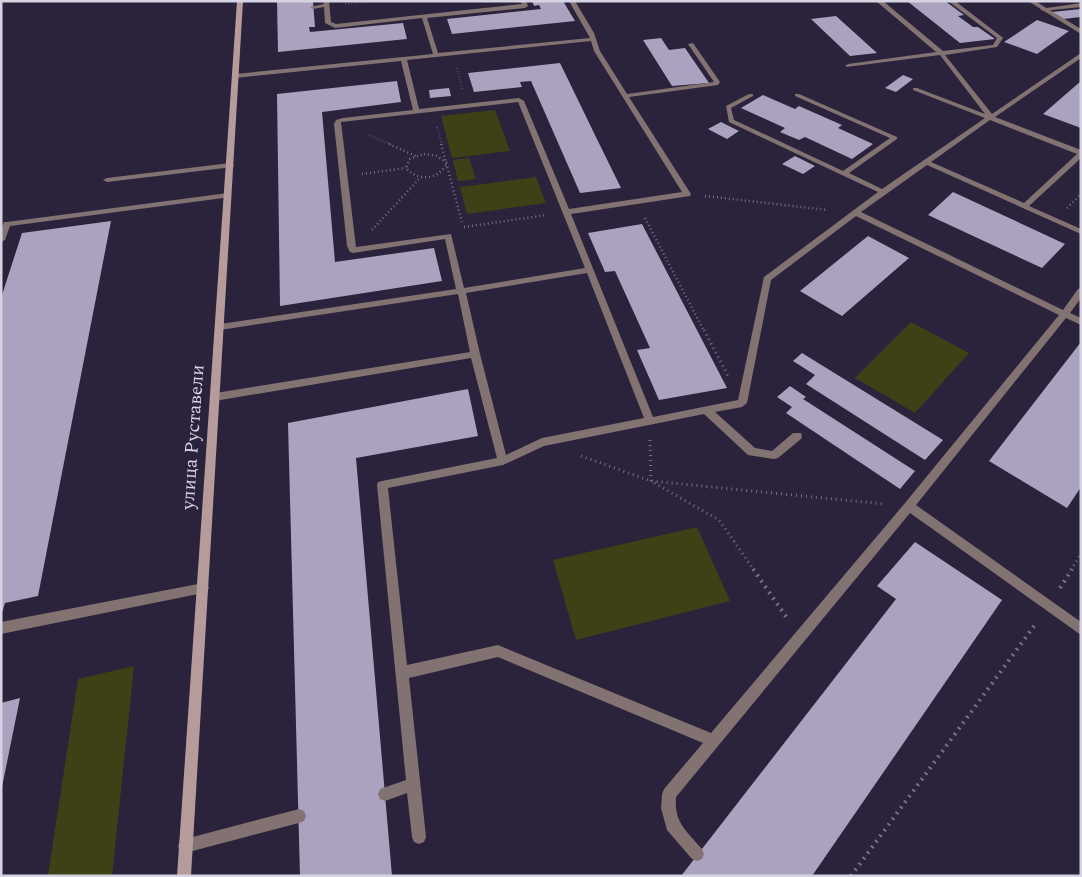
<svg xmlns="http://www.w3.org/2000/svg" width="1082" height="877" font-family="Spectral,serif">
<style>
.green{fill:#3e4015}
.building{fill:#aba2c0}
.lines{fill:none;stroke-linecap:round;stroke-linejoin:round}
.path-far3{stroke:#757085;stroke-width:2;stroke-dasharray:0.5 2.5;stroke-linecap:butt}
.path-far2{stroke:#757085;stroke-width:2.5;stroke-dasharray:1 3;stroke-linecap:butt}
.path-far1{stroke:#757085;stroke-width:3;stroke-dasharray:1 4;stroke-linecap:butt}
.path{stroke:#757085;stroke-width:4;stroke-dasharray:2 5;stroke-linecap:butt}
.service{fill:#827271;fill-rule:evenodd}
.minor{fill:#827271;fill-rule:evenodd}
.secondary{fill:#b59c9a;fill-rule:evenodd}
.labels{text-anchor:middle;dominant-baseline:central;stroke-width:5;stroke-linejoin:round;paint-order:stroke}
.street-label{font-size:19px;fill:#d6d3e3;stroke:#2a233b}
</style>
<rect width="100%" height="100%" fill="#2a233b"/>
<!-- green -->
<path class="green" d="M495,110L510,151L452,158L441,116Z
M469,158L476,179L458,181L453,160Z
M536,177L546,203L467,214L460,187Z
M911,322L969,353L915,413L855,378Z
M697,527L730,601L576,640L553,560Z
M134,666L112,876H48L78,679Z"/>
<!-- building -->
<path class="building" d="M277,1H313L315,27H309L310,32L403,23L407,39L278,52Z
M532,1H563L575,21L452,34L447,19L541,9L539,5L534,6Z
M907,1H945L964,15L958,16L973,27H978L995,39L960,43Z
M1081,9V17L1063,19L1052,12Z
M836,16L877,53L850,56L811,19Z
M1037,20L1069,31L1037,54L1004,42Z
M661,38L669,50L685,48L709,83L672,86L643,40Z
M560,63L594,133L621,188L580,193L531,81L520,82L522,87L474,92L468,73Z
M903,75L913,79L896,92L885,88Z
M397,81L401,102L322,112L335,262L434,248L442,281L280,306L277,94Z
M1081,81V128L1043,114Z
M449,88L451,96L430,98L429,90Z
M763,95L795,109L799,106L842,125L838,128L873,144L852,159L805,137L799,140L780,132L785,128L741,108Z
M721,122L739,131L727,139L708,129Z
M795,156L815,166L803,174L782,164Z
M953,192L1007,217L1065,244L1042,268L928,215Z
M111,221L38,596L5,603L1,616V298L22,233Z
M642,224L727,388L659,400L637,350L650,348L615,271L605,272L588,233Z
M868,236L909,258L842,316L800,291Z
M1081,342V487L1067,508L989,461Z
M802,353L943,440L925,460L806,384L815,375L793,361Z
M790,386L806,397L803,399L915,471L900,489L786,413L792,407L777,397Z
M468,389L478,436L356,458L392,876H300L288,423Z
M915,542L1002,600L812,876H681L896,599L877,586Z
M20,698L2,787H1V703Z"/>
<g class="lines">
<!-- path-far3 -->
<path class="path-far3" d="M345,4L369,1
M457,68L462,89
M437,127L442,145
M369,135L392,145"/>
<!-- path-far2 -->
<path class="path-far2" d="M389,144L416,156
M441,144L462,222
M424,154L437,156L447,163C439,180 418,182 406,168L410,159Z
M362,174L406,168
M705,196L828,210
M1067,208L1081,194
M645,218L704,331
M464,227L547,215
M372,230L420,178"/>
<!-- path-far1 -->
<path class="path-far1" d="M704,330L728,376
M650,440L651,481L719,520L754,570
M581,456L651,481L884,504
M1071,570L1081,554"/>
<!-- path -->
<path class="path" d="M753,569L787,618
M1060,588L1072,569
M851,876L1037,622"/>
<!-- service -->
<path class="service" d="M323,1H329L331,22L336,24L522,4L520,1H526L528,6L525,8L427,18L438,53L590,38L569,1H575L594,33L600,51L627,94L714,82L688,44L693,43L720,82L718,85L629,97L691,194L690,196L571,214L653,417L738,400L764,277L878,192L729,122L726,106L749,94H753V96L731,108L734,120L843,171L890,138L795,96V94H799L897,137V139L849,173L882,189L985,118L913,90V88H917L985,114L940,55L846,67V65L848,64L936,52L876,1H883L943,51L993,45L997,38L948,1H955L1002,37L1003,38L997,47L945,55L992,114L1081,53V58L995,117L1081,150V158L1029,206L1081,229V234L927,165L861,212L1063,310L1078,289L1081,288V298L1070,313L1081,318V325L1066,318L916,505L1081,622V635L910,513L676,797C674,823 686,830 702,849L704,854L702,859L697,861L692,859L667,830L661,808L662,794L664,789L703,743L498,657L409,678L426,837L424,842L419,844L414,842L412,837L407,793L385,801L380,799L378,794L380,789L406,780L377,485L378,482L382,481L497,458L471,358L215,401L210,397L215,393L470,352L458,294L220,330L216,327L220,324L456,289L445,239L353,253L350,252L347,246L334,124L336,120L343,118L413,110L401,61L235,78L232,76L235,74L433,54L422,18L335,28L325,23L324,7L313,9L310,7L324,4ZM591,41L594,51L682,192L569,209L524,101L519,98L419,109L407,60ZM518,102L585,268L464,288L451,234L356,247L341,122ZM990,120L1077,154L1024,203L931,162ZM856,216L1059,315L905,503L711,733L498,645L407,665L388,488L503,465L544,446L704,414L748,455L774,459L778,458L801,439L802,436L801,433H793L772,451L755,448L715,412L742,407L747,403L771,280ZM587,273L644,418L542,438L506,455L480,354L466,293Z
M1081,3V7L1043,11L1040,9Z
M230,163L234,165L233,167L107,182L103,180L107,178Z
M228,193H231V197L10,226L5,240L1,242V229L4,222H7Z
M203,583L207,584L209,588L207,592L203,593L1,634V622Z
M299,809L304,811L306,816L304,821L299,823L185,853L180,851L178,846L180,841L185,839Z"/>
<!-- minor -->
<path class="minor" d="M1028,1H1035L1081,29V34Z"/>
<!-- secondary -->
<path class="secondary" d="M237,1H243L191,876H177Z"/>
</g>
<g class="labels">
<!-- street labels -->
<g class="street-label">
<text transform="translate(193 437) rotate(-86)">улица Руставели</text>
</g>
</g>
<!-- border -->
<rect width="1082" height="877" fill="none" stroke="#d6d3e3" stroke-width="5"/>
</svg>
